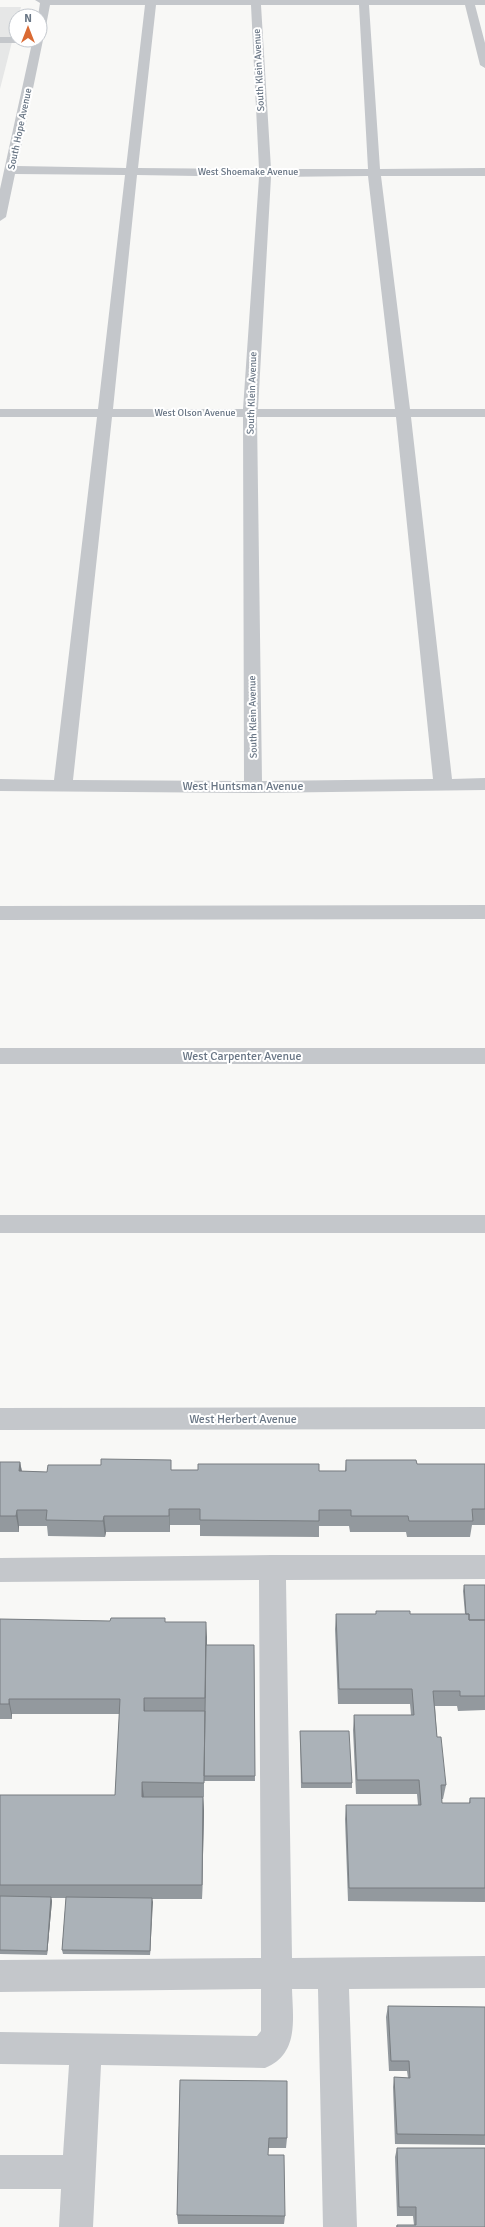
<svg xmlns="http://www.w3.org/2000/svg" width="485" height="2227" font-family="Signika,sans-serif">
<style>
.built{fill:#e6e7e7}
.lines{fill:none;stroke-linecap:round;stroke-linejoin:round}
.minor{fill:#c4c7cb;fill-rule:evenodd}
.wall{fill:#93999e}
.shaded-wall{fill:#787d81}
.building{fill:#abb2b8;stroke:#787d81}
.labels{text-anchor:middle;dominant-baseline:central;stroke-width:4;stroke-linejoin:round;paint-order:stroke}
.far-street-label{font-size:10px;fill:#697685;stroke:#fff}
.street-label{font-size:12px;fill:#697685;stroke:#fff}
</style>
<rect width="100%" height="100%" fill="#f8f8f6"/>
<!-- built -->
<path class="built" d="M0,7H21L19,16H16V26L0,89Z"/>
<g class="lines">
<!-- minor -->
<path class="minor" d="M35,0H485V5H475L485,43V68L480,65L465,5H369L380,169L485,168V176H381L410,409H485V417H411L452,779L485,778V790L253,793L0,791V779L54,780L97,417H0V409H98L125,175L15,174L6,217L0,221V189L32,43H0V37H16V40H40V37L43,40L17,166L126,168L145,5H50L45,31L40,34V16H38L40,3ZM156,5H251L259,169L138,168ZM261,5H359L368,169H271ZM137,175L259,177L243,409H113ZM368,176L395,409H258L271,177ZM112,417H243L244,781L73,780ZM257,417H396L433,779L262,781Z
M485,905V919L0,920V906Z
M0,1048H485V1064H0Z
M0,1215H485V1233H0Z
M485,1407V1429L0,1430V1408Z
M272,1555H485V1579L286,1580L292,1958L485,1956V1988L349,1989L357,2227H323L318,1989H292C293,2020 299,2054 265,2068L101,2065L93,2227H59L61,2189H0V2155H63L69,2065L0,2064V2032L257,2036L261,2031V1989L0,1992V1960L261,1958L259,1580L0,1582V1558Z"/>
</g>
<!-- wall -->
<path class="wall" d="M346,1460L417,1464H485V1525H472L470,1537H407L406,1532H350L349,1526H319V1537L200,1536V1525H170V1532H106L105,1537L48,1536L47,1526H19V1532H0V1462H20L22,1471L47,1472L171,1470L345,1471Z
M464,1585H485V1710L458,1711L457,1706H435L437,1737L446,1785L443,1799H442V1803H469L470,1798H485V1902L348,1901L345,1819L346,1805H418L417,1794H356L353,1730L354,1715H411L410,1704H338L335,1629L336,1614H376V1611L410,1614H465L463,1591Z
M0,1619L165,1622L207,1637V1645H254L255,1781H204V1797H203L204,1811L202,1899H152L150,1955L63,1954L62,1950L66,1898H51L52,1901L47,1955L0,1954V1795H115L120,1714H12V1719H0Z
M300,1731L352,1783V1788H301Z
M388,2006L485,2007V2145L395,2144L393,2087L394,2077L408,2078L407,2071H389L386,2017Z
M180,2080L287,2138L286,2148H268V2155L285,2216L284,2224H178L177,2215Z
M397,2148L485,2227H396L397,2225H414L413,2216H397L395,2157Z"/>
<!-- shaded-wall -->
<path class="shaded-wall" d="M20,1462L23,1478L19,1471Z
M169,1509L170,1525V1532L169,1516Z
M17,1510L19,1526V1532L16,1516Z
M104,1516L106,1532L105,1537L103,1521Z
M206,1622L207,1637L205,1712V1698Z
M144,1698L145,1712L144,1711Z
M9,1699L12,1714V1719L9,1704Z
M142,1782L144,1797H142Z
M203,1797L204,1811L202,1899V1885Z
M51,1897L52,1901L47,1955V1951Z
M152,1898L153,1902L150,1955V1951Z"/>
<!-- building -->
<path class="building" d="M101,1459L171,1460V1470H198V1464H319V1471H346V1460H416L417,1464H485V1509H472L473,1521H409L408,1516H351V1510H319V1521L200,1520V1509H169V1516H104L103,1521L46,1520L47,1510H17L16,1516H0V1462H20L19,1471L47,1472L48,1465H101Z
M464,1585H485V1620H469V1614H466Z
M376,1611H410V1614H469V1620H485V1696H460V1691H433L437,1737H441L446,1785H441L442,1803H470V1798H485V1888H349L346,1805H421L419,1780H357L354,1715H414L412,1689H339L336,1614H376Z
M111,1618H165V1622H206L205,1698H144V1711H205L204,1783L142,1782V1797H203L202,1885H0V1795H115L120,1699H9V1704H0V1619L110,1621Z
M206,1645H254L255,1776H204Z
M300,1731H349L352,1783H302Z
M0,1896L51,1897L47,1951L0,1950Z
M66,1897L152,1898L150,1951L62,1950Z
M388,2006L485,2007V2135L397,2134L394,2077L410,2078L409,2061H391Z
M180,2080L287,2081V2138H269L268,2155H284L285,2216L177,2215Z
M397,2148H485V2227H397V2225H416V2207H399Z"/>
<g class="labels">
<!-- far-street labels -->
<g class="far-street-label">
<text transform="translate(259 70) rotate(-93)">South Klein Avenue</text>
<text transform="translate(20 129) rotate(-78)">South Hope Avenue</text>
<text x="248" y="172">West Shoemake Avenue</text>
<text transform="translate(252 393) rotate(-88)">South Klein Avenue</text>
<text x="195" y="413">West Olson Avenue</text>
<text transform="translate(253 717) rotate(-91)">South Klein Avenue</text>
</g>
<!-- street labels -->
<g class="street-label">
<text x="243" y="786">West Huntsman Avenue</text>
<text x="242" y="1056">West Carpenter Avenue</text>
<text x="243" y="1419">West Herbert Avenue</text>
</g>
</g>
<!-- north arrow -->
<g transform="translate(28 28)"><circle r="19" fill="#ffffff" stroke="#c3c8ce"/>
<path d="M0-3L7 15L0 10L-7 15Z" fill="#da6a33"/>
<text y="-6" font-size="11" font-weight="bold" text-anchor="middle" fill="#697685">N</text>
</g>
</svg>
